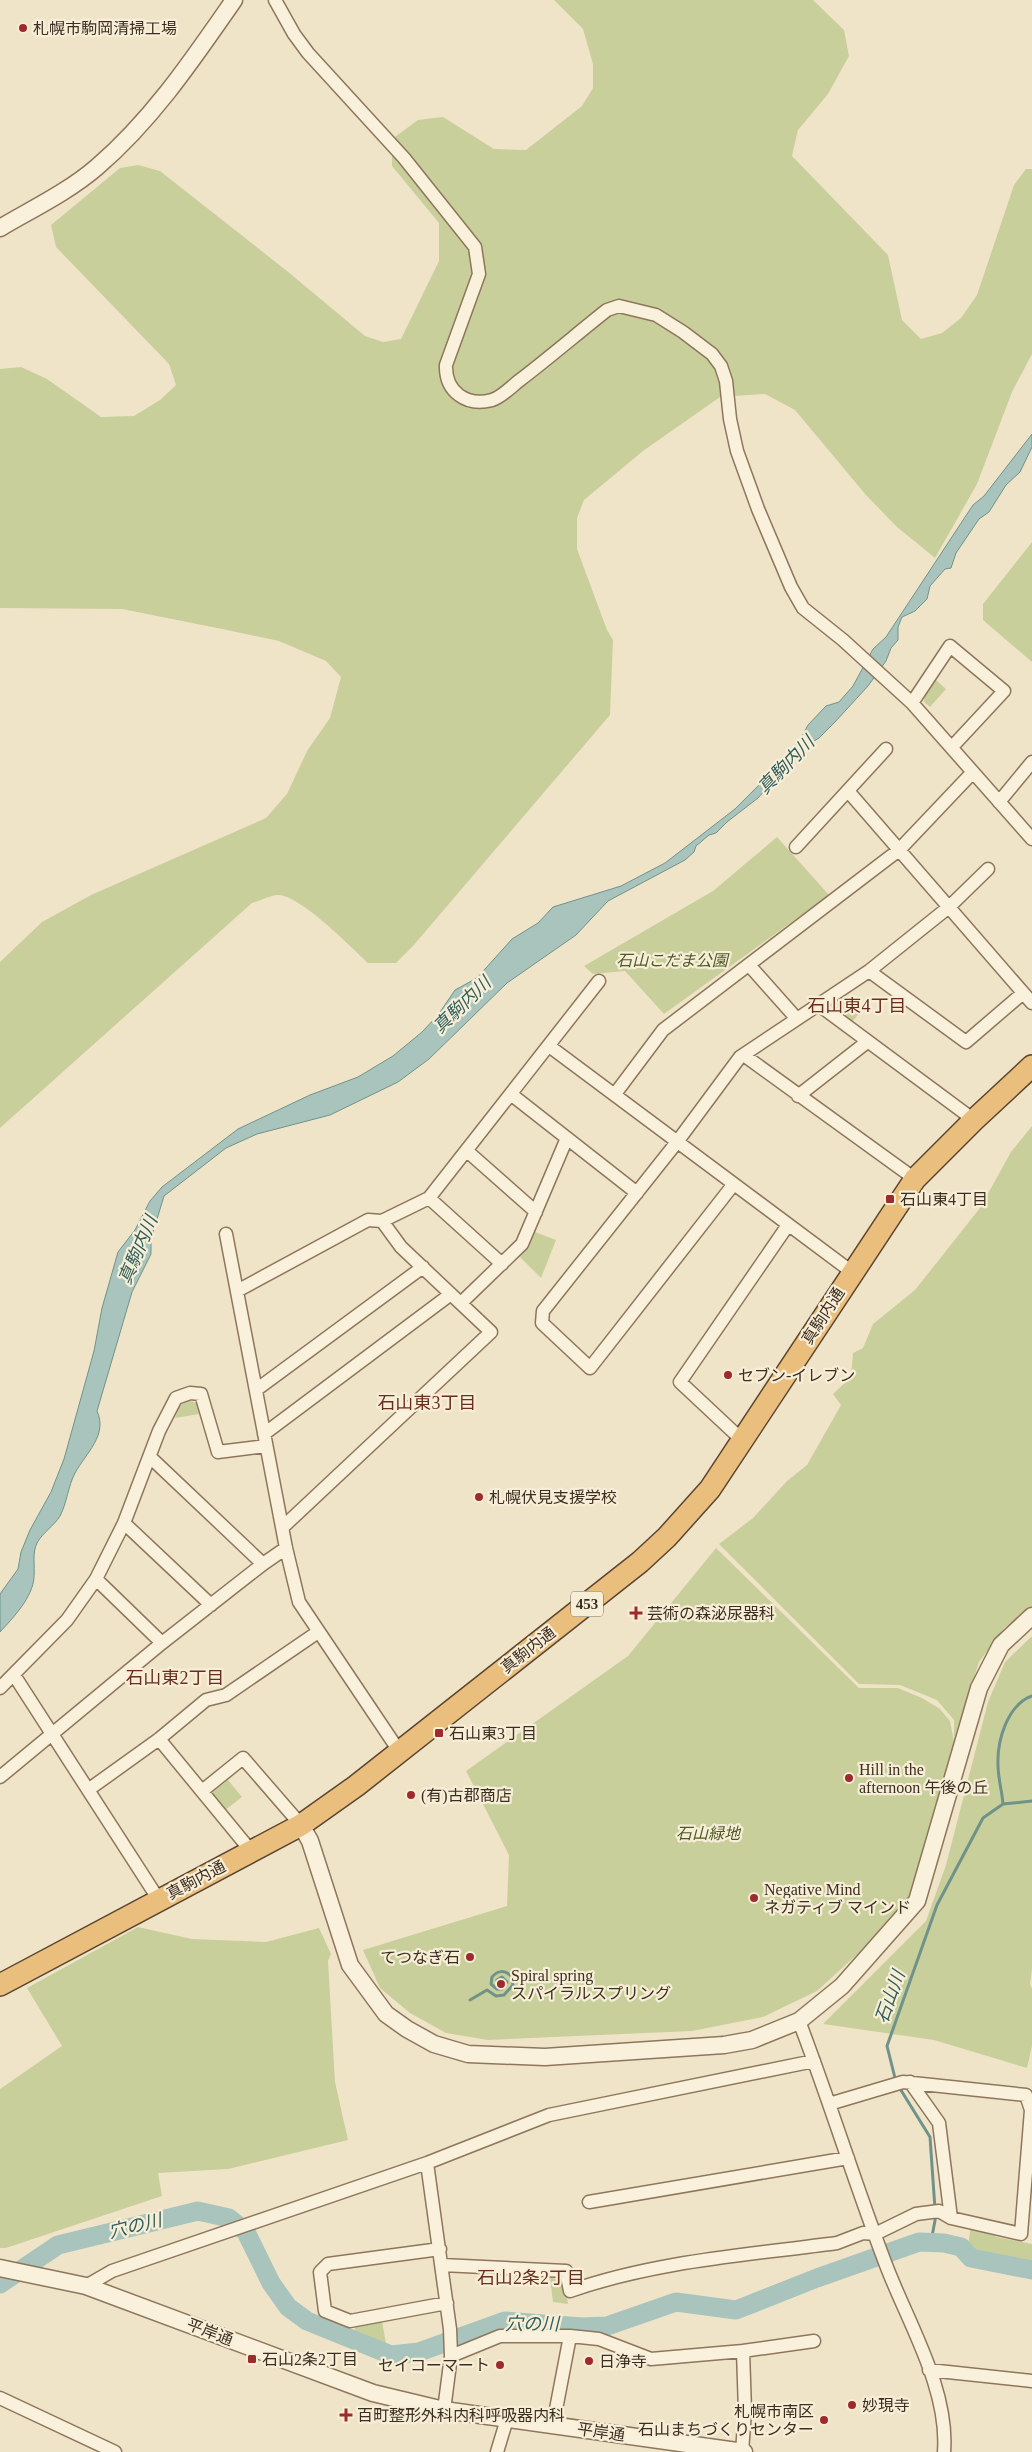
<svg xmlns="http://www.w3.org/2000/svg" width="1032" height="2452" font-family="'Times New Roman','Noto Sans JP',serif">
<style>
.green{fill:#c9cf9b}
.water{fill:#a9c4bc;stroke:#6f938a}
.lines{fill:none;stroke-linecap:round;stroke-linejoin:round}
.stream{stroke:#6f938a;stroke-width:3}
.river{stroke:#a9c4bc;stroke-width:19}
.minor-casing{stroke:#8d765c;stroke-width:15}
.tertiary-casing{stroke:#8d765c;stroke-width:19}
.trunk-casing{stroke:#5b4430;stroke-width:24}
.minor{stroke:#faf1dc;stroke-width:12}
.tertiary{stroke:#faf1dc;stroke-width:16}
.trunk{stroke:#eabe7c;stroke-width:21}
.poi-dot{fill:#9e2a2b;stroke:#f7eed8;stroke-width:2}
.labels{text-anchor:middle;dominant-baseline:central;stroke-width:4.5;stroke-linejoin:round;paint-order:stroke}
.shield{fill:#f7eed8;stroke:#756857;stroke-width:1}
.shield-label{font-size:15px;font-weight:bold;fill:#3d2e20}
.poi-label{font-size:16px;fill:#3d2e20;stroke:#f7eed8;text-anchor:start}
.park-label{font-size:16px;font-style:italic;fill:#4d5a26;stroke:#f7eed8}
.street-label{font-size:16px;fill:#3d2e20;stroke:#f7eed8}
.water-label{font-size:18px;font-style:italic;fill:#2f5d5a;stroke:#f7eed8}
.neighbourhood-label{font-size:18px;fill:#6b2e1e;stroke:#f7eed8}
</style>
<rect width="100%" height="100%" fill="#f0e4c8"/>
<!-- green -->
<path class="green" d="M554,0H813L844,30L849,56L828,94L798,130L792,156L888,255L902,320L921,339L942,333L961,318L977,295L1014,185L1026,169H1032V354L1012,392L977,484L935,558L897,527L866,495L795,410L765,394L720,397L643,451L584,500L577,518V549L607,630L613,640L610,715L413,946L396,963H368C351,947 300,895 278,895C271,895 260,901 252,903L0,1128V962L42,922L91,895L266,818L287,794L307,751L330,718L341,677L326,661L279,641L227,630L122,609L0,608V369L21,367L47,379L101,417L134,416L160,400L176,385L169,364L56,247L51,225L120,168L138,165L160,171L287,271L365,336L383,342L401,339L439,261V223L392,166V139L418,120L443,117L494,149L526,150L582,106L593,88V64L583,29Z
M1032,542V662L983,620V604Z
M936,680L946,689L930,707L924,702L925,693Z
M777,837L829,895L664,1014L625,971L593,974L584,966L713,891Z
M842,996L862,1010L852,1022L829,1006Z
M1032,1126V1608L1004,1628L979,1662L954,1739V1720L937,1700L900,1685L859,1684L719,1544L753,1518L787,1481L807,1465L841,1405L833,1394L851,1377L853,1353L863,1348L873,1324L915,1290L980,1208L1011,1152Z
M535,1232L556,1240L541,1278L520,1257L529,1247Z
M187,1400L197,1403L199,1414L175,1418L179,1407Z
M716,1548L859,1688H898L922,1698L940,1709L950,1721L955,1746L915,1889L874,1939L817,1991L763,2017L692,2031L488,2040L446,2033L410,2013L380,1988L363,1950L507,1906L509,1855L466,1771L628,1656Z
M1032,1636V1968L1030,1984L1032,1989V2046L1027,2068L934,2040L823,2024L926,1921L946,1865L988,1702L1005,1662Z
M228,1780L242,1797L224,1811L210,1794Z
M138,1927L192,1939L266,1942L319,1928L331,1954L328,1961L335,2082L348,2140L228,2169L158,2173L162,2196L6,2248H0V2089L62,2046L27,1988Z
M971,2226L997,2237L1032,2244V2266L994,2261L967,2252Z
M550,2278C566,2279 566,2291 568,2304L553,2302Z
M382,2321L386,2344L355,2331V2326Z"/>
<!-- water -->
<path class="water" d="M1032,434V447L1020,472L1006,485L989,512L979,519L956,553L951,568L945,569L930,586L927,599L915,611L902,617L898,627V640L891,648L886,661L868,686L835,722L819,738L804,747L758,798L727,822L716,833L709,835L696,846L694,852L685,860L608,901L576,935L507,983L429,1059L398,1082L330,1115L257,1134L226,1148L164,1196L151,1239V1254L132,1292L97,1411C108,1435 86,1453 75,1473C68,1486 67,1503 60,1516C54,1526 43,1532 37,1543C32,1553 35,1566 34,1577C33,1597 13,1618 0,1632V1594L18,1569L21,1552L30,1530L51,1492L64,1459L94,1351L102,1308L118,1252L135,1230L150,1201L162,1187L238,1129L310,1095L358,1077L393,1056L422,1032L438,1015L455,990L477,978L512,939L538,923L553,907L621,886L665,863L735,809L778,766L800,740L808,725L826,706L839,702L853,686L873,649L886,637L973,505L984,496Z"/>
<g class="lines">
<!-- stream -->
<path class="stream" d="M1003,1804C1002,1791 998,1778 998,1765C997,1741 1007,1705 1032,1696
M470,2000L487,1990L496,1996L504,1995L513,1985L511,1976C505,1970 498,1970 492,1977L491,1984L497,1989H502L507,1982L502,1977L497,1980L499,1984L503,1982H501
M896,2082L887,2046L937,1905L983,1818L1003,1804L1032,1801
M899,2087L930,2137L935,2209
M931,2242L936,2215"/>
<!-- river -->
<path class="river" d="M0,2284L58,2245L198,2211L229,2218L246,2232L271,2283L288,2307L307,2321L391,2355L419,2352L505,2321L582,2327L607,2326L676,2302L736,2310L817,2278L919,2242L944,2243L961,2247L971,2258L1032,2270"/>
<!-- minor casing -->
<g class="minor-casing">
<path id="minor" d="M275,0L294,34L308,53L404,158L475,247L479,274L446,365C445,392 467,407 492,400C502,397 512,386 520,380C550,357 578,333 607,310L619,306L656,315L683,332L712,354L721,366L726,381L730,419L737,451L758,509L791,587L803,608L843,640L912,703L1032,839
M912,703L950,646L1004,691L952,747
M848,791L1032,1003
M999,802L1032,762
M796,847L886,749
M749,965L797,1019
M869,971L966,1042L1023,993
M819,1005L974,1120
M549,1046L852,1272
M745,1056L915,1179
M615,1094L663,1030L899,850L973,772
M512,1095L637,1193
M798,1096L867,1042
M467,1151L536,1212
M733,1185L590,1368L542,1323L543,1311L677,1142L740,1057L869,971L949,907L988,869
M429,1198L502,1264
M226,1234L286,1548L299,1602L399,1751
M237,1291L368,1220L382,1221L429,1198L599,981
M461,1303L522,1244L567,1138
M256,1390L423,1267
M264,1434L451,1294
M742,1440L680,1382L788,1225
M150,1457L263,1564
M124,1523L211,1605
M283,1527L491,1332L401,1247L382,1221
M96,1579L162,1643
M14,1675L159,1900
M0,1688L67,1620L96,1579L124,1523L159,1431L176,1398L190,1393L201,1394L218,1452L266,1446
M159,1739L251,1851
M0,1777L162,1643L263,1564L286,1548
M88,1790L159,1739L206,1700L226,1695L318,1632
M202,1791L243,1758L301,1825
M799,2021C830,2102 855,2184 886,2265C908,2323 949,2389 944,2452
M910,2082L939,2123L951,2218
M427,2163L450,2329L451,2356L444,2410
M589,2202L848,2158
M440,2249L328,2264L320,2272L325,2311L350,2321L447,2303
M442,2265L566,2271L570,2291C656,2261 747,2255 837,2243L863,2233L875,2234L916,2214L939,2211L951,2218L1021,2234L1031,2110L1026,2095L903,2082L829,2104
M86,2286L112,2271L427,2163L549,2115L814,2061
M743,2351L814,2341
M451,2356L500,2336H570
M929,2370L1032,2381
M0,2398L115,2452
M553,2425L570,2336L599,2339L651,2359L743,2351L745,2411L742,2452
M497,2452L507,2419"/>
</g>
<!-- tertiary casing -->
<g class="tertiary-casing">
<path id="tertiary" d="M0,228C32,209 68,192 97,167C152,120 193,59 234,0
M301,1825L310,1841L350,1965L386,2014L407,2029L434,2044L468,2054L545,2057L724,2045L752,2040L799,2021L842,1986L917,1901L979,1688L1001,1645L1032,1616
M0,2268L86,2286L373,2393L444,2410L744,2452"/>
</g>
<!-- trunk casing -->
<g class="trunk-casing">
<path id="trunk" d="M0,1985L301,1825L356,1786L640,1562L667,1537L710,1489L915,1179L974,1120L1032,1066"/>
</g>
<!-- minor -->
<use href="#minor" class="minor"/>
<!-- tertiary -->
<use href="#tertiary" class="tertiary"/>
<!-- trunk -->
<use href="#trunk" class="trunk"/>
</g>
<!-- markers -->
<g class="poi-dot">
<circle cx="23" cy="28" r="5"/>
<rect x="885" y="1194" width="10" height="10" rx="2.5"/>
<circle cx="728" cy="1375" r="5"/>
<circle cx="479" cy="1497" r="5"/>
<path d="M633.5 1605.5h5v5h5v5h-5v5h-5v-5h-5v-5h5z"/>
<rect x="434" y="1728" width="10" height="10" rx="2.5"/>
<circle cx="849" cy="1778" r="5"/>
<circle cx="411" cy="1795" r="5"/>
<circle cx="754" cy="1898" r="5"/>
<circle cx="470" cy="1957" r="5"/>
<circle cx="501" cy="1984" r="5"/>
<rect x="247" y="2354" width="10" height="10" rx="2.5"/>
<circle cx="589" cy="2361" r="5"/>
<circle cx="500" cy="2365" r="5"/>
<circle cx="852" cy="2405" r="5"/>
<path d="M343.5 2407.5h5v5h5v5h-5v5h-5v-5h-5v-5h5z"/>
<circle cx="824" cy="2420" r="5"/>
</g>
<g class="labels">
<!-- shield labels -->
<rect class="shield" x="571" y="1591.5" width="32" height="25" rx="4"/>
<g class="shield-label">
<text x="587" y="1604">453</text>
</g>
<!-- poi labels -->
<g class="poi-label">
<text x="33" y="28">札幌市駒岡清掃工場</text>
<text x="900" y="1199">石山東4丁目</text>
<text x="738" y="1375">セブン-イレブン</text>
<text x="489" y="1497">札幌伏見支援学校</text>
<text x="647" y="1613">芸術の森泌尿器科</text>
<text x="449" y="1733">石山東3丁目</text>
<text x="859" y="1769">Hill in the<tspan x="859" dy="18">afternoon 午後の丘</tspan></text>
<text x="421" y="1795">(有)古郡商店</text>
<text x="764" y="1889">Negative Mind<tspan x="764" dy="18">ネガティブ マインド</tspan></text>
<text x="460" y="1957" text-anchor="end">てつなぎ石</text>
<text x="511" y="1975">Spiral spring<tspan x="511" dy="18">スパイラルスプリング</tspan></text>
<text x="262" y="2359">石山2条2丁目</text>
<text x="599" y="2361">日浄寺</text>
<text x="490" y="2365" text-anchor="end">セイコーマート</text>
<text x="862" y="2405">妙現寺</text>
<text x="814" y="2411" text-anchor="end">札幌市南区<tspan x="814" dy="18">石山まちづくりセンター</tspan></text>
<text x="357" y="2415">百町整形外科内科呼吸器内科</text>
</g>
<!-- park labels -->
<g class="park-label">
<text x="672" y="960">石山こだま公園</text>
<text x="708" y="1833">石山緑地</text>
</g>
<!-- street labels -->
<g class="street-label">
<text transform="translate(823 1316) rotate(-57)">真駒内通</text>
<text transform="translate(528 1650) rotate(-38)">真駒内通</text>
<text transform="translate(196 1880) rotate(-28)">真駒内通</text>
<text transform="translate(210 2332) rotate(21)">平岸通</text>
<text transform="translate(601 2432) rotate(8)">平岸通</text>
</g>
<!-- water labels -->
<g class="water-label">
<text transform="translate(786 765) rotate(-46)">真駒内川</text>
<text transform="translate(462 1005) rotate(-44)">真駒内川</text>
<text transform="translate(138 1250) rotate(-67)">真駒内川</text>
<text transform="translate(890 1997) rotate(-70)">石山川</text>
<text transform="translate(135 2226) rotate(-14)">穴の川</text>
<text x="532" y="2324">穴の川</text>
</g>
<!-- neighbourhood labels -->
<g class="neighbourhood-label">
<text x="857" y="1006">石山東4丁目</text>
<text x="427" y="1403">石山東3丁目</text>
<text x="175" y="1678">石山東2丁目</text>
<text x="531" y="2278">石山2条2丁目</text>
</g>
</g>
</svg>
